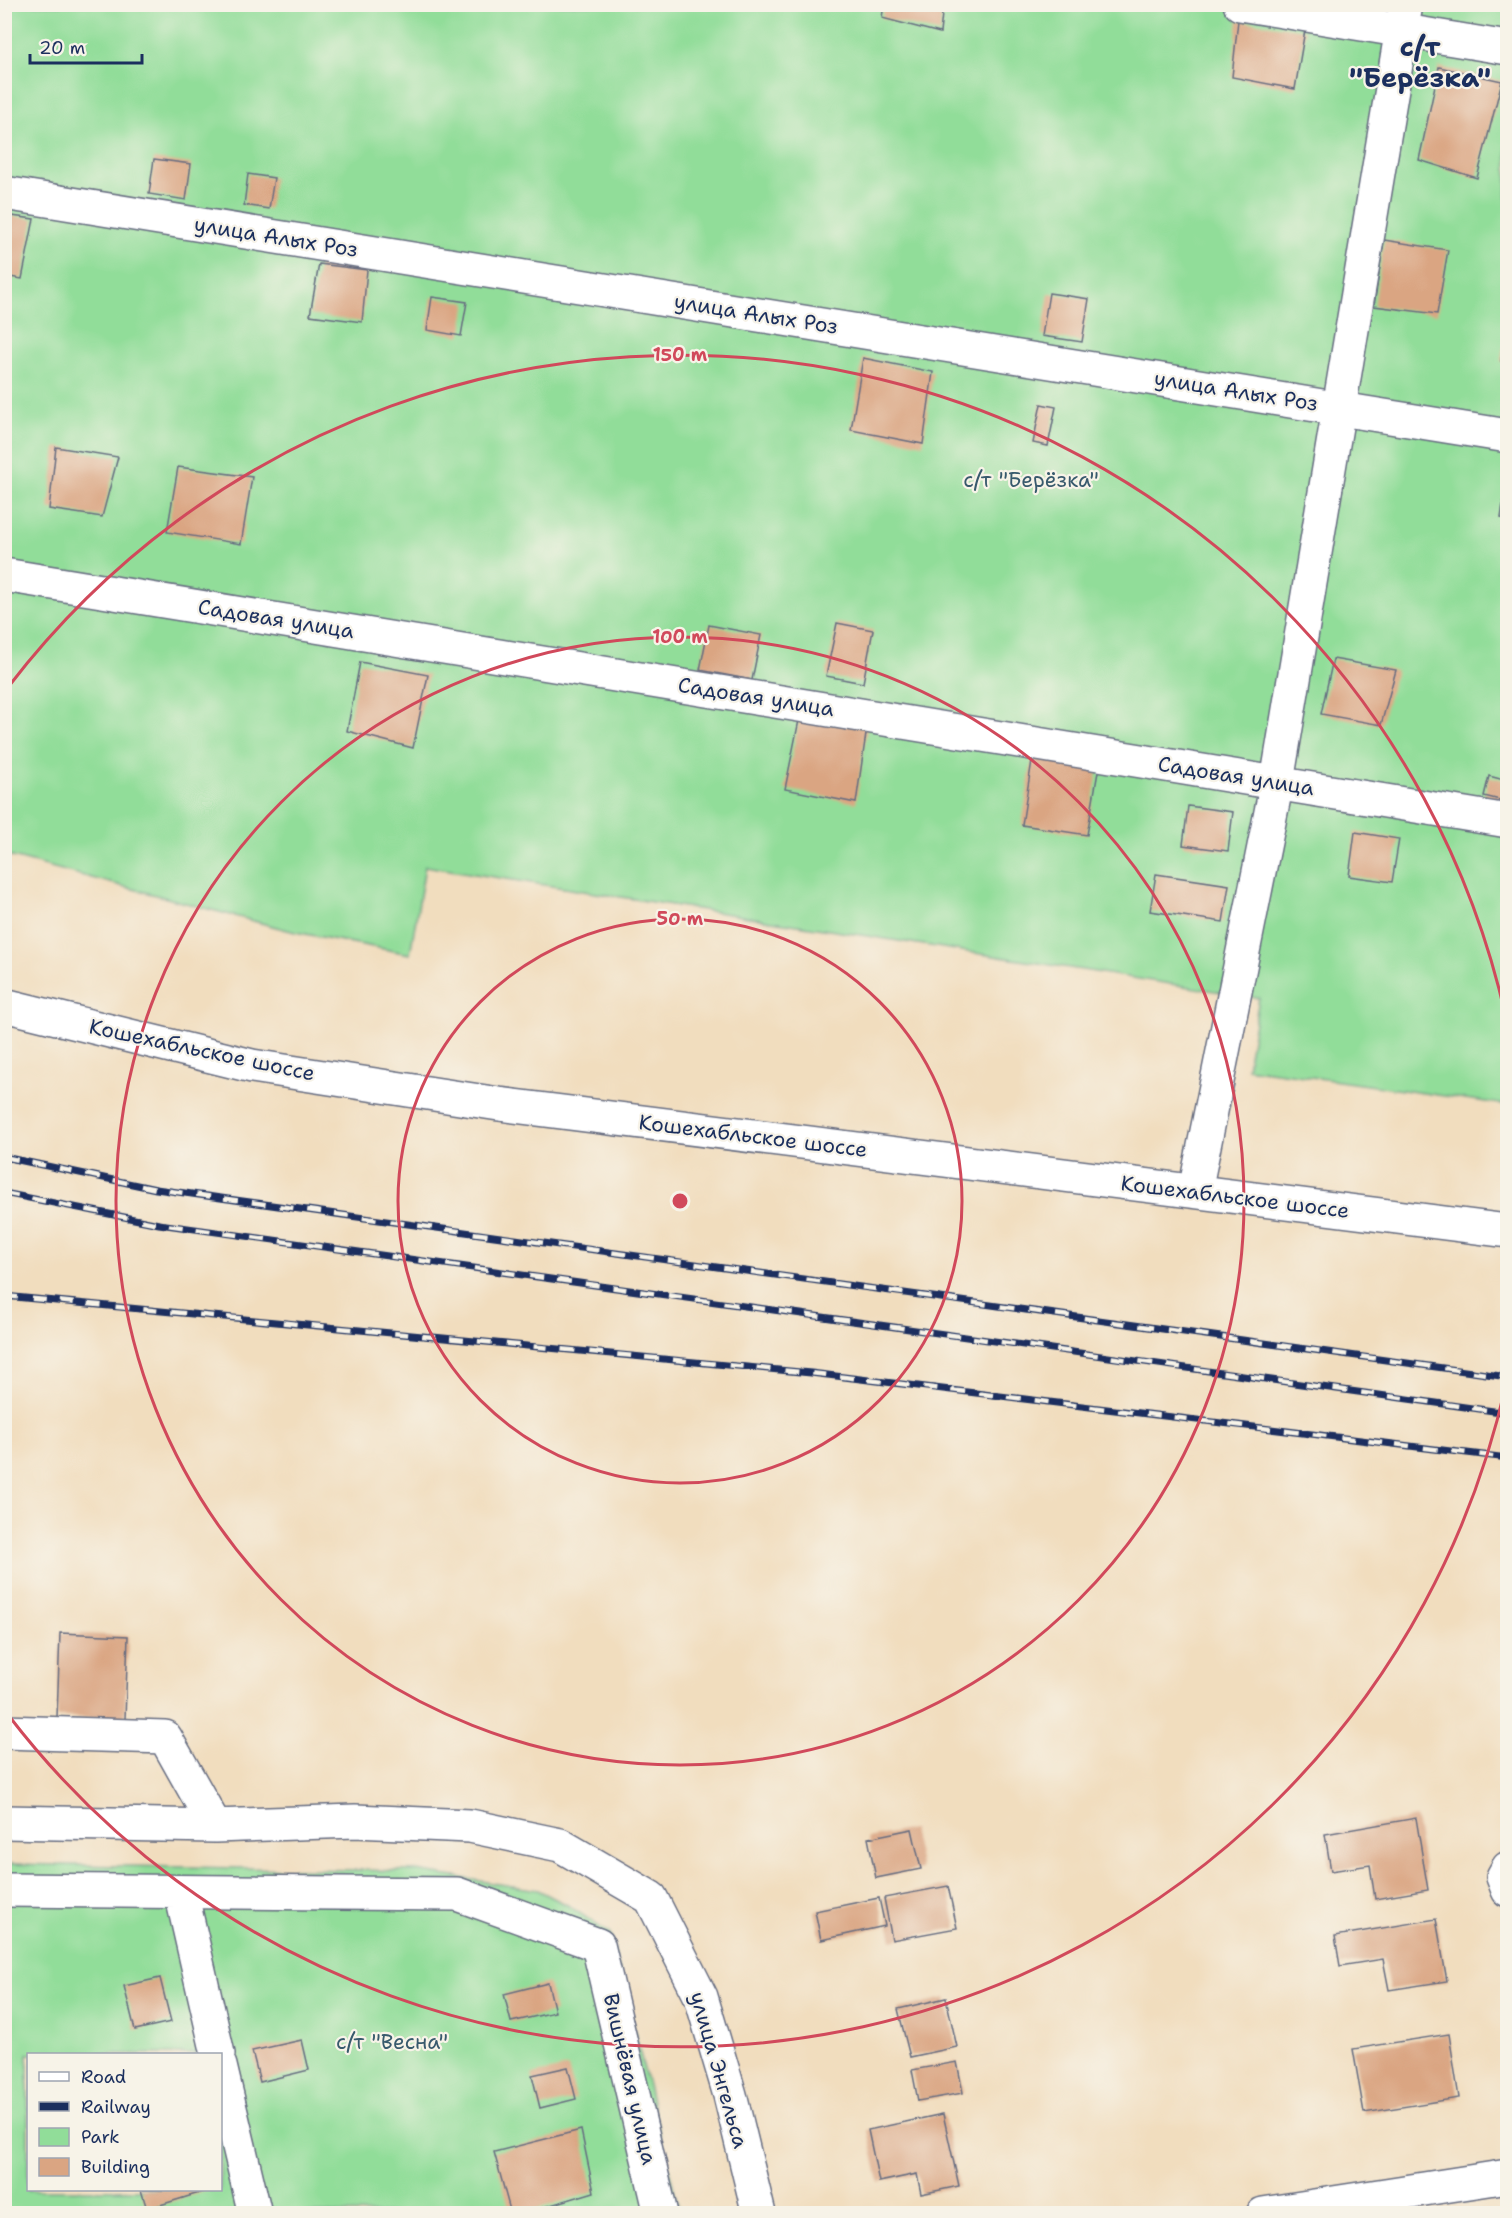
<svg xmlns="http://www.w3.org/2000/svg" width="1512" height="2218" font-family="'Shantell Sans',sans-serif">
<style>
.green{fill:#91dd99;stroke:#56867c;stroke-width:1.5;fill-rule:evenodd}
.building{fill:#daa582}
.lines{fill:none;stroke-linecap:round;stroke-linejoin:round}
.minor-casing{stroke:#666c80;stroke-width:36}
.major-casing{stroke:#666c80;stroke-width:36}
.minor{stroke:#fff;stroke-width:33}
.major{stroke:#fff;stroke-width:33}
.rail-casing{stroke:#1b2f5e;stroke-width:7}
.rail{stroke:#f7f3e8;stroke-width:4.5;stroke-dasharray:14;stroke-linecap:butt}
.ring{fill:none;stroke:#d1495b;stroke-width:3}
.labels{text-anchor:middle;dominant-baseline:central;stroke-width:4.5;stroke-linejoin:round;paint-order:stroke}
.street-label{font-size:21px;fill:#1b2f5e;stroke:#f7f3e8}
.park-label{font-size:21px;fill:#385a6d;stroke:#f7f3e8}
.district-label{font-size:27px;font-weight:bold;fill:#1b2f5e;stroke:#f7f3e8}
.centre{fill:#d1495b;stroke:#f7f3e8;stroke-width:3}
.ring-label{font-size:18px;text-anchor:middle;font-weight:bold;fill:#d1495b;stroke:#f7f3e8;stroke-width:4.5;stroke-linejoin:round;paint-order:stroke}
</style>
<rect width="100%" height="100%" fill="#f7f3e8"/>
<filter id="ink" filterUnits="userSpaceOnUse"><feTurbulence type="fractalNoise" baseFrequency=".0167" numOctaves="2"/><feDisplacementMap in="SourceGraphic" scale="12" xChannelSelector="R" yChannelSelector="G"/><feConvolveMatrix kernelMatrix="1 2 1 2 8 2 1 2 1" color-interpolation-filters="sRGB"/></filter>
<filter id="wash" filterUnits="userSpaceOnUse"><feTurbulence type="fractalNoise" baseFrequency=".008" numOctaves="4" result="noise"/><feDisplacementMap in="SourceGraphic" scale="24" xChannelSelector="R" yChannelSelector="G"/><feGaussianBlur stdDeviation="1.35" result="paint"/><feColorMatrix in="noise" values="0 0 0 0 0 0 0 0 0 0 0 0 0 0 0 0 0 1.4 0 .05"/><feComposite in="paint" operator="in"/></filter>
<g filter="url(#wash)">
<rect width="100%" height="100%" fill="#f1ddbe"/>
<!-- green -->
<path class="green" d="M4,5H1507V1105L1247,1068L1259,998L425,866L410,954L295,932L5,855Z
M5,1864L416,1871L538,1890L569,1906L610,1934L680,2213L5,2214ZM28,2054H220V2190H28Z"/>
<g id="blocks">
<!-- building -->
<path class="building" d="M884,4H943L940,33L882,18Z
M1238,20L1305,30L1295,89L1232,77Z
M1439,67L1502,81L1477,178L1419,160Z
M154,159L191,164L186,200L149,194Z
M248,174L274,178L269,209L244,205Z
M4,215L34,219L22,279L4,276Z
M1384,240L1448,250L1437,314L1374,306Z
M319,264L367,270L362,322L310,315Z
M1049,293L1089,299L1082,342L1042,336Z
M432,297L467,302L461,336L427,330Z
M1506,331H1508V362L1501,361Z
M863,358L933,372L923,444L851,430Z
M1041,404L1056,407L1048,446L1033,443Z
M56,447L118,457L102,517L49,509Z
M178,467L252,477L241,544L167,532Z
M1506,482H1508V519L1501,518Z
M837,623L873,630L863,683L826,676Z
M709,625L761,635L752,680L700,670Z
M1333,659L1396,670L1381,725L1321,714Z
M360,662L428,675L413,748L347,731Z
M799,720L867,727L856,803L785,789Z
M1033,754L1099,766L1087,835L1022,825Z
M1489,776L1508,781V802L1484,796Z
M1188,806L1233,812L1228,851L1183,845Z
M1355,832L1399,839L1392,882L1349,876Z
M1156,874L1229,885L1223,922L1150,911Z
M60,1633L128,1636L125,1719L57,1717Z
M1416,1818L1428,1890L1375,1899L1370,1865L1331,1871L1325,1834Z
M912,1829L921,1869L876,1878L868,1838Z
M948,1886L957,1928L892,1940L884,1898Z
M879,1898L885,1926L821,1940L815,1911Z
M1436,1919L1447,1981L1389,1990L1383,1959L1340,1966L1335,1936Z
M160,1978L171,2022L135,2030L124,1986Z
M548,1983L555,2012L511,2022L504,1994Z
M946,1998L957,2047L910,2057L898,2009Z
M1449,2034L1459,2098L1364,2113L1353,2049Z
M302,2040L309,2070L260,2082L252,2051Z
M957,2062L963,2093L918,2101L912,2070Z
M568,2067L576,2099L540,2108L532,2075Z
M943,2114L959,2186L921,2194L917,2174L879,2182L868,2130Z
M581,2130L594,2192L521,2214H511L494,2152Z
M141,2190H209L147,2209Z"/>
</g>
</g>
<g filter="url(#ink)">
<use href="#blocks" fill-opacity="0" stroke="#666c80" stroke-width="1.5"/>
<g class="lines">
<!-- minor casing -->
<g class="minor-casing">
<path id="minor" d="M1240,4L1508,48
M4,193L1508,436
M4,575L1508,821
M1195,1191L1277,782L1406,4
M4,1732L165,1737L215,1826
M4,1822L215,1826L355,1821L470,1826L560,1845L651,1898L701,1997L730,2095L759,2214
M1508,1868L1503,1877L1508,1890
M4,1890L457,1894L598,1945L661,2214
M181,1892L218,2054
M220,2066L255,2214
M1263,2214L1508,2176"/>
</g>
<!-- major casing -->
<g class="major-casing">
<path id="major" d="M4,1005L252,1066L499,1104L1508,1231"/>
</g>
<!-- minor -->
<use href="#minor" class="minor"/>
<!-- major -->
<use href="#major" class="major"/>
<!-- rail casing -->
<g class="rail-casing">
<path id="rail" d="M4,1157L156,1189L1508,1377
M4,1193L159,1224L1508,1413
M4,1296L811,1373L1508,1458"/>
</g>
<!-- rail -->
<use href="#rail" class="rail"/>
</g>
</g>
<!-- distance rings -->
<g class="ring">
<circle cx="680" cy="1201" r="282"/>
<circle cx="680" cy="1201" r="564"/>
<path d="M1506 1384A846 846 0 0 1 9 1716M9 686A846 846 0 0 1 1506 1018"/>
</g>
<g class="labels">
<!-- street labels -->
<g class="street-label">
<text transform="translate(276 237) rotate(9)">улица Алых Роз</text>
<text transform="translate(756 314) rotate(9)">улица Алых Роз</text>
<text transform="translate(1236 391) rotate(9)">улица Алых Роз</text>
<text transform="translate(276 619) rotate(9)">Садовая улица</text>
<text transform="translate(756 697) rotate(9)">Садовая улица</text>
<text transform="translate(1236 776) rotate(9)">Садовая улица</text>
<text transform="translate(202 1050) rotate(12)">Кошехабльское шоссе</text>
<text transform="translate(753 1136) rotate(7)">Кошехабльское шоссе</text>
<text transform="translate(1235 1197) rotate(7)">Кошехабльское шоссе</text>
<text transform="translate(719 2070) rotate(74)">улица Энгельса</text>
<text transform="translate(630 2079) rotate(77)">Вишнёвая улица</text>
</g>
<!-- park labels -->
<g class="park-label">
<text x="1031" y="480">с/т "Берёзка"</text>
<text x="392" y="2042">с/т "Весна"</text>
</g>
<!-- district labels -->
<g class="district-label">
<text x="1420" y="46">с/т<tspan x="1420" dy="31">"Берёзка"</tspan></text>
</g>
</g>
<circle cx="680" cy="1201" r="9" class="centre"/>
<g class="ring-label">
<text x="680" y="361">150 m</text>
<text x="680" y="643">100 m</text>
<text x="680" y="925">50 m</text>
</g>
<!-- margin -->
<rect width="1512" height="2218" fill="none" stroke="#f7f3e8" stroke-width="24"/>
<!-- legend -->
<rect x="27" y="2053" width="195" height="138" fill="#f7f3e8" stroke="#9fa5b1" stroke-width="1.5"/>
<rect x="39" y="2072" width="30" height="9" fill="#ffffff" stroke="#9fa5b1" stroke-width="1.5"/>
<text x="81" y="2083" font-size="18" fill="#1b2f5e">Road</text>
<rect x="39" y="2102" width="30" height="9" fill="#1b2f5e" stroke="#9fa5b1" stroke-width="1.5"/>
<text x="81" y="2113" font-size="18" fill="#1b2f5e">Railway</text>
<rect x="39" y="2128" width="30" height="18" fill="#91dd99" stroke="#9fa5b1" stroke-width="1.5"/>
<text x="81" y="2143" font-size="18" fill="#1b2f5e">Park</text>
<rect x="39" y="2158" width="30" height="18" fill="#daa582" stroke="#9fa5b1" stroke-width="1.5"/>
<text x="81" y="2173" font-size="18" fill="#1b2f5e">Building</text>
<!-- scale -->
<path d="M30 54v9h112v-9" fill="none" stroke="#1b2f5e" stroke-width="3"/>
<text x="39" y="54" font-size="18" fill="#1b2f5e" stroke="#f7f3e8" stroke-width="4.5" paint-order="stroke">20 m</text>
</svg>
